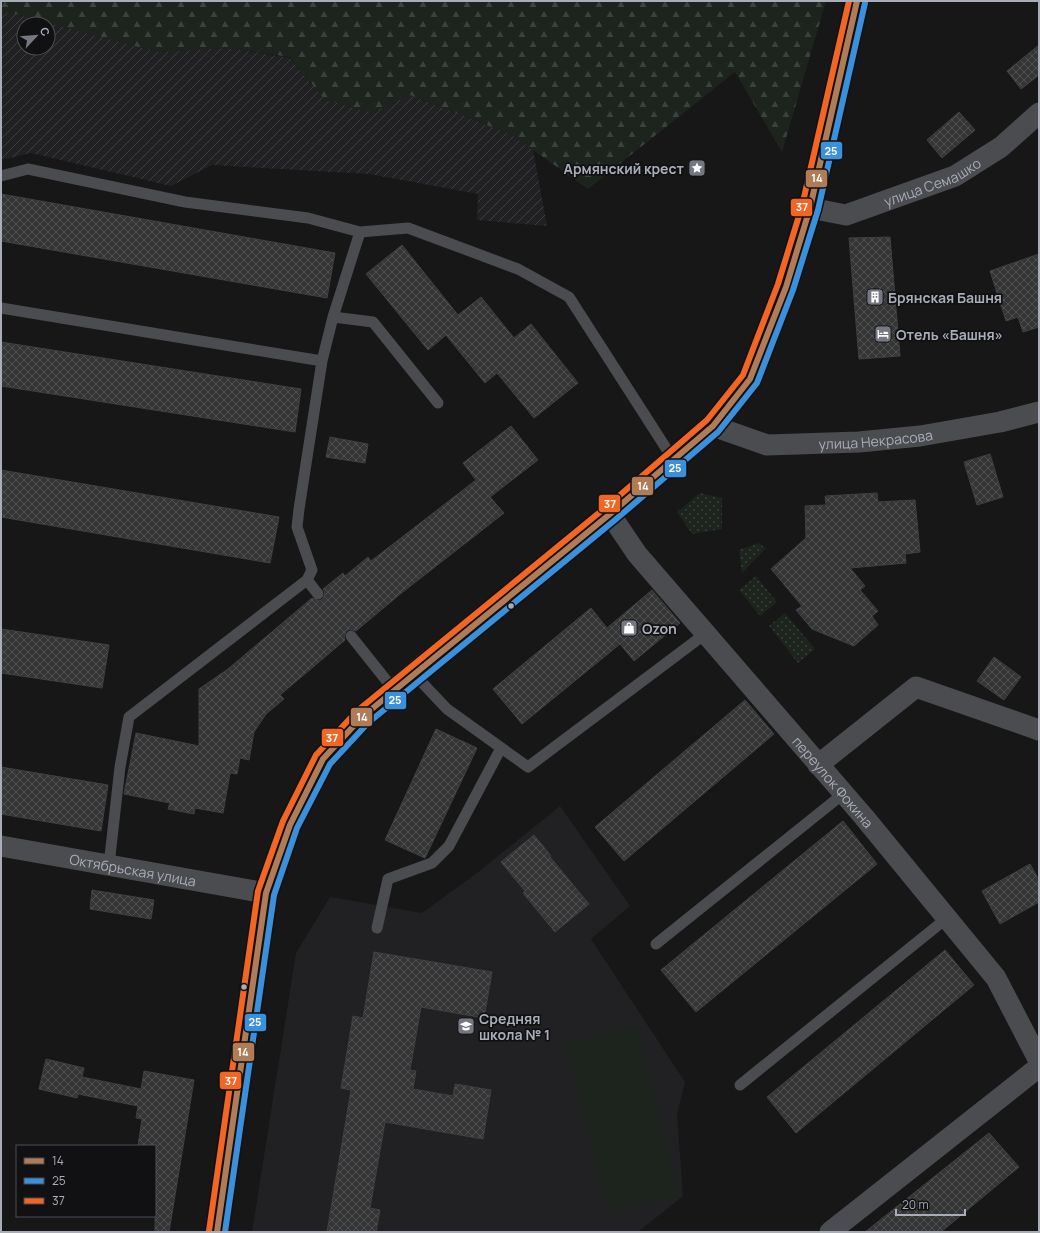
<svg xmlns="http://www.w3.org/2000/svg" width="1040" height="1233" font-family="Manrope,sans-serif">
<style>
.built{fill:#212123}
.industrial{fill:url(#industrial-furrows);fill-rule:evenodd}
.grass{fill:url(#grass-dots)}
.forest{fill:url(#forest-firs)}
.garden{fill:#1d241e}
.building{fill:url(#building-cross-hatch);stroke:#3f4043}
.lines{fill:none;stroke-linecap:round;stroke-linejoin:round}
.lane{stroke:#4b4c50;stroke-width:11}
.street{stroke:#4b4c50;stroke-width:21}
.primary{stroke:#4d4f52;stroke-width:22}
.bus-1-casing{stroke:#111113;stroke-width:9}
.bus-2-casing{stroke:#111113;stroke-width:9}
.bus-3-casing{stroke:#111113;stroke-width:9}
.bus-1{stroke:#b07c57;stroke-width:6}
.bus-2{stroke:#3a90db;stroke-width:6}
.bus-3{stroke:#f26522;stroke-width:6}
.bus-dot{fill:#a8adb8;stroke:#111113;stroke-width:1.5}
.labels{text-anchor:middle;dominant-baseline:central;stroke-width:3.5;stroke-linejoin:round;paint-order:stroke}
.poi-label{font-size:14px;font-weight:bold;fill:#a8adb8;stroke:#111113;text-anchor:start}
.street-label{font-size:14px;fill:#a8adb8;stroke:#111113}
.line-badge{stroke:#111113;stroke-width:1.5}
.badge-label{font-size:11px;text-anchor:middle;font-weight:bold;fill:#fff}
</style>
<defs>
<pattern id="industrial-furrows" width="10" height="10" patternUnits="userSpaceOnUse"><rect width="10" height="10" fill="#212123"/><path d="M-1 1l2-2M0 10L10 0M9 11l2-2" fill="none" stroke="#3e3f41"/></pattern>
<pattern id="grass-dots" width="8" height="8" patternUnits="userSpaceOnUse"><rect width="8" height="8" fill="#1d241e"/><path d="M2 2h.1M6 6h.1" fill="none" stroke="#3b413d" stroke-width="1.8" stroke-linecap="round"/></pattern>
<pattern id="forest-firs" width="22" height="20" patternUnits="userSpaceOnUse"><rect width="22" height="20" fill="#1d241e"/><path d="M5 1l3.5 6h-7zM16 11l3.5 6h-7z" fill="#3b413d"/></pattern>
<pattern id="building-cross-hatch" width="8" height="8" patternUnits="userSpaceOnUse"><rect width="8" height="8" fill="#353536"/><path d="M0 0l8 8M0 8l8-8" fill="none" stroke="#4f5051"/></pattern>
</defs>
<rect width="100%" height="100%" fill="#171717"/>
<!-- built -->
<path class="built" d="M560,806L630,906L591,939L685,1082L677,1114L683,1196L638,1232H252L296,953L330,897L422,913L477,873Z"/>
<!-- industrial -->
<path class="industrial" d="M8,12L157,52L228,48L290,58L324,99L371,113L410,95L512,135L533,150L547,226L477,220L478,194L369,174L212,165L171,186L31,153L1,160V17ZM24,24H48V48H24Z"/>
<!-- grass -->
<path class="grass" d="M700,493L722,498V529L692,534L677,512Z
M758,543L766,548L742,573L739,550Z
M756,576L777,602L760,616L739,590Z
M785,613L815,649L798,663L769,626Z"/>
<!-- forest -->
<path class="forest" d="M1,1H826L782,152L735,72L588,189L512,135L410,95L371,113L324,99L290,57L228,48L157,52L8,12L1,17Z"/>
<!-- garden -->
<path class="garden" d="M637,1026L679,1195L608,1212L565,1043Z"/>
<!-- building -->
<path class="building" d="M1039,45V75L1021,89L1007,71Z
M959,112L975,130L942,158L927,140Z
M1,194L335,253L327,298L1,241Z
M890,237L900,356L859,359L849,238Z
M402,245L458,315L481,297L514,338L531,324L578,383L534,418L497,373L485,383L446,335L428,350L366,274Z
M1039,254V327L1023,332L1018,317L1006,321L990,271Z
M1,342L301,389L295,432L1,386Z
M511,426L538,460L490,497L504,513L399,595L356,631L350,629L346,631L344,637L345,640L280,695L284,699L266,714L254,732L249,760L240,758L237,774L230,773L223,813L195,808L194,814L168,809L170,803L124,794L136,733L199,746V689L228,669L312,598L319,601L323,599L325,593L323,589L343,573L345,576L368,557L371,561L476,480L463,463Z
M330,437L368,444L365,463L326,457Z
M990,454L1003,497L977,505L964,462Z
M1,470L279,517L270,563L1,517Z
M877,493L878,502L915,500L920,552L905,554L906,563L850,568L865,586L860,590L878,611L872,616L878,625L854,646L812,629L796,610L802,606L771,569L806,538L805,506L826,505L825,496Z
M652,590L680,623L634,661L620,644L522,724L493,689L591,608L607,628Z
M1,629L109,645L102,688L1,673Z
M994,657L1021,677L1004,700L977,681Z
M745,700L774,734L624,861L595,827Z
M436,729L477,748L425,858L385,840Z
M1,767L108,785L101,831L1,814Z
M843,821L877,864L696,1012L661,970Z
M534,835L551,856L550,857L589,904L555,932L523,893L525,891L501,862Z
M1030,864L1039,880V902L1000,924L982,891Z
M92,890L154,900L151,919L90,909Z
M945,950L974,985L796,1133L767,1097Z
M374,952L492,972L484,1018L421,1007L410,1070L416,1071L413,1089L453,1096L455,1084L491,1090L483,1139L385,1122L370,1208L380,1210L376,1232H327L351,1090L341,1088L353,1016L363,1018Z
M46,1059L84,1068L82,1077L141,1089L144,1071L194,1080L169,1232H155V1146H138L142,1119L136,1118L138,1106L78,1094L77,1098L39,1089Z
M989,1133L1019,1167L941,1232H865Z"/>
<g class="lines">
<!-- lane -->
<path class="lane" d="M1,176L28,169L185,202L308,218L360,232
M1,308L322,361
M333,317L373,322L438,403
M307,580L318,594
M351,636L394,690
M413,673L447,709L528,767L705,634
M109,865L120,767L129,717L307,580L312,570L297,527L299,509L322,361L333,317L360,232L408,228L518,269L569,297L673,459
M377,928L388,879L432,863L449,846L501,748
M656,944L843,794
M740,1085L947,918"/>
<!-- street -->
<g class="street">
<path id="s1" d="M810,208L846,215L955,176L1001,147L1039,113"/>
<path id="s2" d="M713,426L767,445L859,442L920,436L1000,422L1039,412"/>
<path id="s3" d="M610,514L637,554L864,817L996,978L1039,1061"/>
<path d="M818,765L916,687L1039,730"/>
<path id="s4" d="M1,846L266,893"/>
<path d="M830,1232L1039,1067"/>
</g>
<!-- primary -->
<path class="primary" d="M217,1232L266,893L290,825L323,759L362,717L421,667L610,514L713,426L750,379L786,287L810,208L857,1"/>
<!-- bus-1 casing -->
<g class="bus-1-casing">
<path id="bus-1" d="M217,1232L266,893L290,825L323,759L362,717L610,514L713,426L750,379L786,287L810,208L857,1"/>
</g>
<!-- bus-2 casing -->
<g class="bus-2-casing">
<path id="bus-2" d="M225,1232L274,895L297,828L330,764L368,723L615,520L718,432L757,383L793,290L818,210L865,3"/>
</g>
<!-- bus-3 casing -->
<g class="bus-3-casing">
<path id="bus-3" d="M209,1231L258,891L283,821L316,755L357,711L605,508L707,420L743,375L778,284L802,206L849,1"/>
</g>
<!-- bus-1 -->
<use href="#bus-1" class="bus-1"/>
<!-- bus-2 -->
<use href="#bus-2" class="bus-2"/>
<!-- bus-3 -->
<use href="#bus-3" class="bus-3"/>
</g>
<!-- icons -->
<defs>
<g id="sight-square" transform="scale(0.9)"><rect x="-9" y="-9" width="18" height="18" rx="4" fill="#757880" stroke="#111113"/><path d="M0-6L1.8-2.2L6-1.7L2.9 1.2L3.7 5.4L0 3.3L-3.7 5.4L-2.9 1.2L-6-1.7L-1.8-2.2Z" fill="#fff"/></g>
<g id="building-square" transform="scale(0.9)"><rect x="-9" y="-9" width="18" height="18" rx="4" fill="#757880" stroke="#111113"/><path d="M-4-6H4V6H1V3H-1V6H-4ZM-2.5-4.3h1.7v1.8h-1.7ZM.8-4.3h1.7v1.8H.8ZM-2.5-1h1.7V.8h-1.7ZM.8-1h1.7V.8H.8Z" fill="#fff"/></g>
<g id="hotel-square" transform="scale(0.9)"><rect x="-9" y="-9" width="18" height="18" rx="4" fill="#757880" stroke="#111113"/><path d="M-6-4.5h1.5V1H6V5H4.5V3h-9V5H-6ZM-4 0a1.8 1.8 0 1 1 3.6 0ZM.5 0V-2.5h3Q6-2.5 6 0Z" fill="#fff"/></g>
<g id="shop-square" transform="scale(0.9)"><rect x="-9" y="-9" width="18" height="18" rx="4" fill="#757880" stroke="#111113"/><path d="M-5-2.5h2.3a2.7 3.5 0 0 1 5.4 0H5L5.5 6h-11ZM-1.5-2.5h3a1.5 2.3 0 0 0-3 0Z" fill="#fff"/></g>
<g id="school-square" transform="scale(0.9)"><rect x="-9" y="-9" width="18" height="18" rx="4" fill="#757880" stroke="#111113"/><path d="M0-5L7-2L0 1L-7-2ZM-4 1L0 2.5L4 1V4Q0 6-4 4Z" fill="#fff"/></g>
</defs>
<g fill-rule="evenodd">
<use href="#sight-square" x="697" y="168"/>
<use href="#building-square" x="875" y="297"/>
<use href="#hotel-square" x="883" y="334"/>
<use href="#shop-square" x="629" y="628"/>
<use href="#school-square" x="466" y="1026"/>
</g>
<!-- markers -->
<g class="bus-dot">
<circle cx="511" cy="606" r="3.5"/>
<circle cx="244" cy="987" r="3.5"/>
</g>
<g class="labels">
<!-- poi labels -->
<g class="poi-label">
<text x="684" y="168" text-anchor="end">Армянский крест</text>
<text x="888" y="297">Брянская Башня</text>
<text x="896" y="334">Отель «Башня»</text>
<text x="642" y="628">Ozon</text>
<text x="479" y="1018">Средняя<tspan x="479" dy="16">школа № 1</tspan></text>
</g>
<!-- street labels -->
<g class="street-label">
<text stroke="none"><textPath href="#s1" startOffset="129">улица Семашко</textPath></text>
<text stroke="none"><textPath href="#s2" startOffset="166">улица Некрасова</textPath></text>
<text stroke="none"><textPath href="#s3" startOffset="349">переулок Фокина</textPath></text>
<text stroke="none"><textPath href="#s4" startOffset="134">Октябрьская улица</textPath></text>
</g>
</g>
<g class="line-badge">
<rect x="820" y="141" width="23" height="19" rx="4" fill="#3a90db"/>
<rect x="805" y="169" width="23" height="19" rx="4" fill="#b07c57"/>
<rect x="790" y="198" width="23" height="19" rx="4" fill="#f26522"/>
<rect x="664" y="459" width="23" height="19" rx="4" fill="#3a90db"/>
<rect x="631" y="476" width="23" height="20" rx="4" fill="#b07c57"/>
<rect x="598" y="494" width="23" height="19" rx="4" fill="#f26522"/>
<rect x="384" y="691" width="23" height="19" rx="4" fill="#3a90db"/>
<rect x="350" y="707" width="23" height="20" rx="4" fill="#b07c57"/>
<rect x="321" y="728" width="23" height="19" rx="4" fill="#f26522"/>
<rect x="244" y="1013" width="23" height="19" rx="4" fill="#3a90db"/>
<rect x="232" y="1042" width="23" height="20" rx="4" fill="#b07c57"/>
<rect x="219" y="1071" width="23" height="19" rx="4" fill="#f26522"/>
</g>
<g class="badge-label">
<text x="831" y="155">25</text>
<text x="817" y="182">14</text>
<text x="802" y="211">37</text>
<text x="675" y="472">25</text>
<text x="643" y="490">14</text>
<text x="610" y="508">37</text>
<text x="395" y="704">25</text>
<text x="362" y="721">14</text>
<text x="332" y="742">37</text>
<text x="255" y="1026">25</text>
<text x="243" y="1056">14</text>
<text x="231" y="1085">37</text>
</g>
<!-- border -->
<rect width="1040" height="1233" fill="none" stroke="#a8adb8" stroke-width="4"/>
<!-- legend -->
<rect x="16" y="1145" width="140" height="72" fill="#111113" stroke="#4d4f55"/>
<rect x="24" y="1158" width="20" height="6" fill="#b07c57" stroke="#4d4f55"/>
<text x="52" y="1165" font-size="12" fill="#a8adb8">14</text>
<rect x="24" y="1178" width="20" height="6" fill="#3a90db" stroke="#4d4f55"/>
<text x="52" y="1185" font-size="12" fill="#a8adb8">25</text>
<rect x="24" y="1198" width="20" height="6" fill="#f26522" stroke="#4d4f55"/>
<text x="52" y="1205" font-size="12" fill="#a8adb8">37</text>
<!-- north arrow -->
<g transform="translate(36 36) rotate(64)"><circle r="19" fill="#111113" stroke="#4d4f55"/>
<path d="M0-3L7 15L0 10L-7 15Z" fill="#757880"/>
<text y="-6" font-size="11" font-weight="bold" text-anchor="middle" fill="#a8adb8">С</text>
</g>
<!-- scale -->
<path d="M896 1209v6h69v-6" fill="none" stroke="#a8adb8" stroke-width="2"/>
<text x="902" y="1209" font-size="12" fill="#a8adb8" stroke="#111113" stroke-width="3" paint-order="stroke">20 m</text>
</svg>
